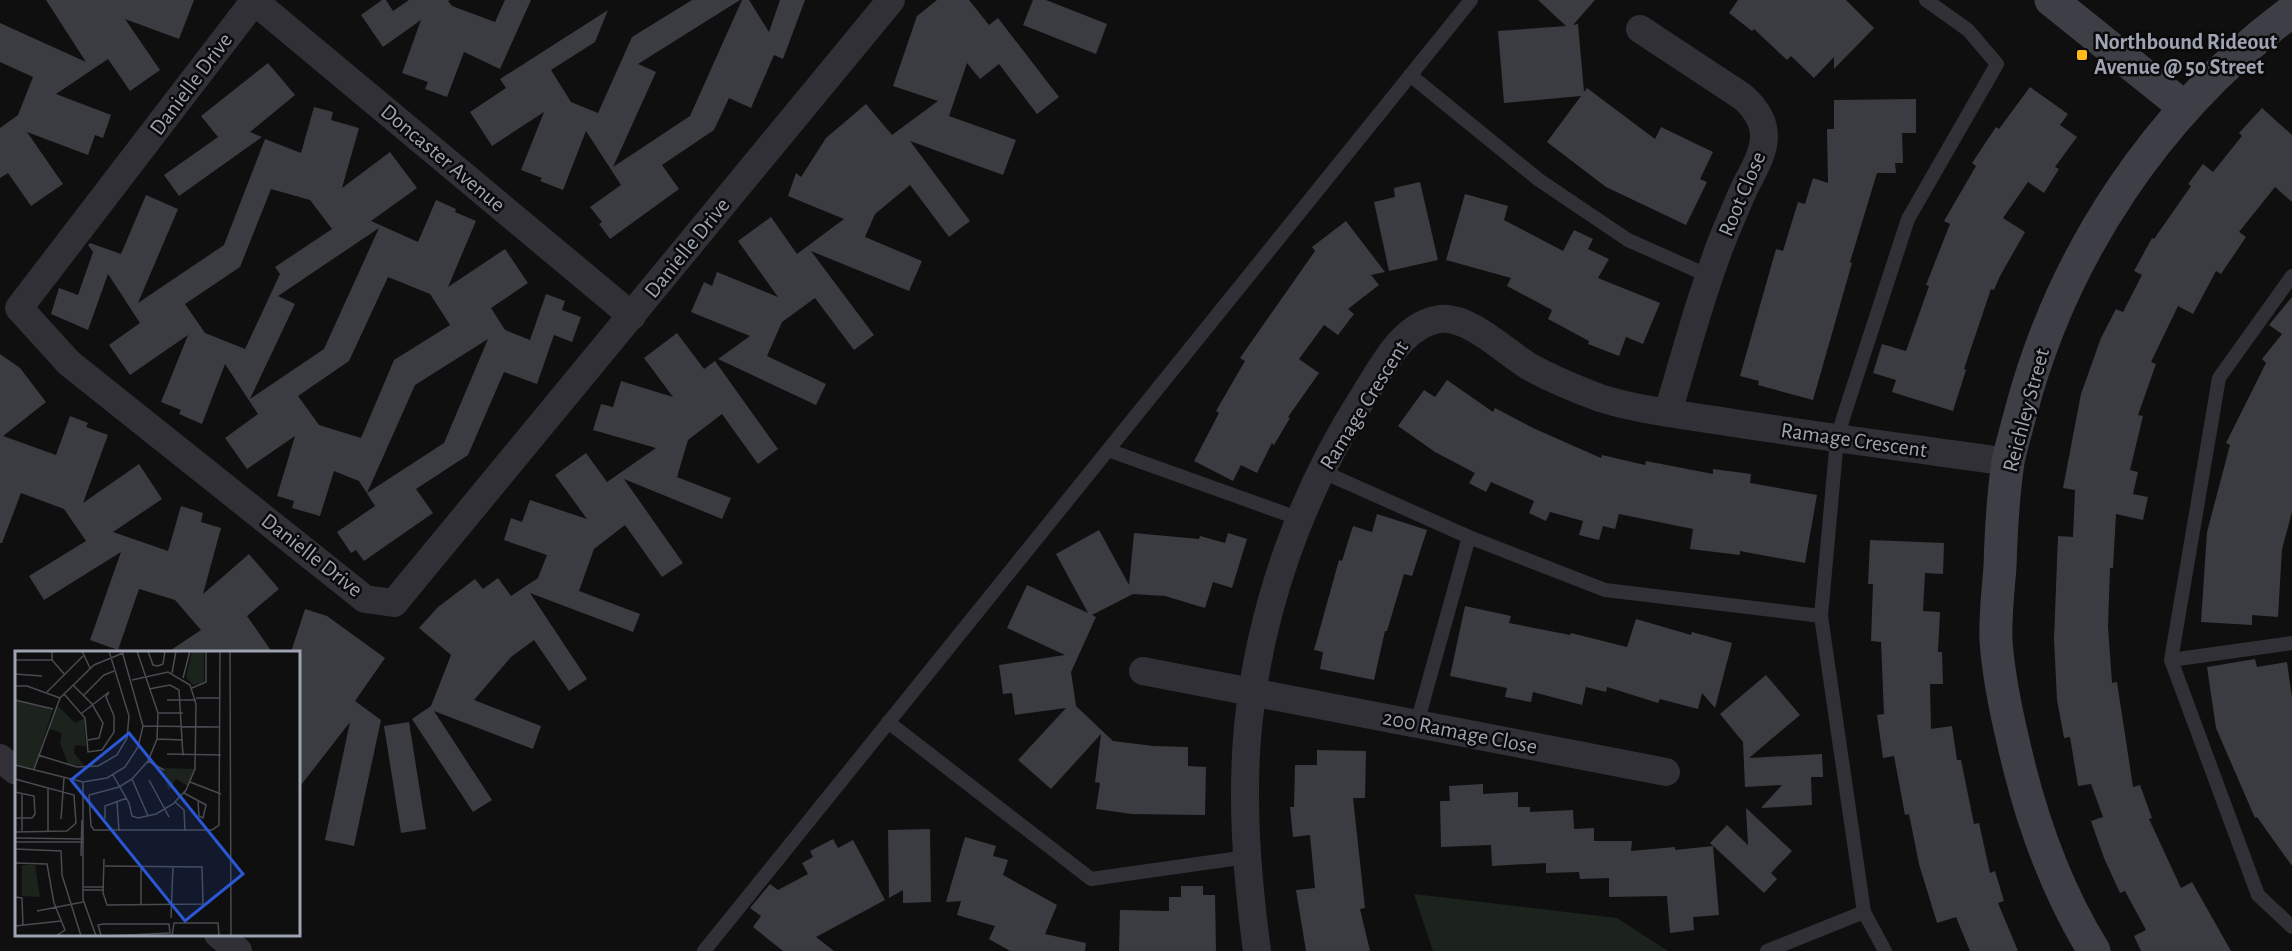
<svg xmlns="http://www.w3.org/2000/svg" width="2292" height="951" font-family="'Alegreya Sans',sans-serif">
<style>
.green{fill:#1b231c}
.building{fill:#3b3c41;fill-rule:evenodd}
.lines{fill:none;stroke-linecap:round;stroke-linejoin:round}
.lane{stroke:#303036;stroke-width:14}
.street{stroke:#303036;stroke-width:28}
.secondary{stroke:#3e3f46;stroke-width:33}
.poi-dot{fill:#ffb918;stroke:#0a0a0b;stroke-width:2}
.labels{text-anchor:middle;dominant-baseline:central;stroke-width:5;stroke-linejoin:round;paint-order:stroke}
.poi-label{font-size:22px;font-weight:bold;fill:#9fa4b3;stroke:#0a0a0b;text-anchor:start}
.street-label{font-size:22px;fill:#9fa4b3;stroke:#0a0a0b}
.inset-road{fill:none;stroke:#494b51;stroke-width:1.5}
.view{fill:#2a57d4;fill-opacity:0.15;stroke:#2a57d4;stroke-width:3}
.inset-edge{fill:none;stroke:#9fa4b3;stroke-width:3}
</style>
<rect width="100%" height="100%" fill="#0f0f10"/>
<!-- green -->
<path class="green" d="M1414,894L1617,918L1668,951H1433Z"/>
<!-- building -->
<path class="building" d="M46,0H194L179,39L125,19L160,70L130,91L108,59L56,94L111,115L103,138L95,135L88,155L27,132L63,184L31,206L8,173L0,178V128L18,115L33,77L0,62V23L86,62Z
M382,0H386L393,11L409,0H450L448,1L452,6L495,22L505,0H531L500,69L464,52L447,97L425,89L428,82L402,73L421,20L383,47L361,15Z
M692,0H740L638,64L656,72L613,167L690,116L742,0H749L769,32L780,0H805L783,59L774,55L751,108L729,98L714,130L662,165L679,189L610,239L599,224L602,222L590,207L621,185L586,131L563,190L540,181L542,178L521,170L544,112L492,146L470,112L506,88L500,79L608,10L595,42L551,70L571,102L598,113L632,37Z
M937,0H969L989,25L998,18L1059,97L1037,114L999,64L980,79L967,63L949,116L1016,140L1003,175L910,141L970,221L949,237L910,185L875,214L865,237L922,261L909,291L811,251L874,335L854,350L815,298L782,322L767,356L826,384L816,405L718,359L750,336L691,312L704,282L712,286L717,272L778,297L738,241L771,217L797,254L844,219L788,196L796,173L801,177L826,138L866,104L892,135L938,101L893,86L917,16Z
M1033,0H1046L1107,24L1096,54L1023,25Z
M1538,0H1595L1573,25L1578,24L1584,92L1587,88L1655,139L1661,127L1713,152L1700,179L1707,182L1686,225L1606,187L1547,142L1581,96L1504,103L1498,31L1566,26Z
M1738,0H1846L1874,28L1834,69V57L1814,78L1791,56L1787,60L1754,29L1752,31L1729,13Z
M268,63L295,95L250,132L262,137L179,196L164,175L218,137L201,116Z
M2030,87L2068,114L2060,125L2077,137L2055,167L2059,169L2044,193L2028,182L2003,218L2025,232L2000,276L1994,290L1991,289L1964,369L1966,370L1953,411L1892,392L1896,380L1873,373L1882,344L1906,351L1929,286L1926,285L1950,224L1944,221L1976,166L1972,163L1996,127L1999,129Z
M1916,99V133H1902L1903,163H1895L1896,173H1877L1850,262L1852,263L1813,400L1758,385L1759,381L1740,376L1776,249L1783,251L1798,202L1805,204L1813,178L1828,183L1827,129H1834V100Z
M314,107L333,112L331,120L359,128L342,188L390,152L417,188L371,221L418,242L436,200L456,209L455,212L476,221L448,287L505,249L528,283L491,308L505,330L530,340L546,294L565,301L562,310L581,317L572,342L554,335L537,384L504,372L468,455L416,489L433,513L364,561L356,550L351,553L337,532L375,506L359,481L334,471L320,516L292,508L294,501L277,496L295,436L247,469L225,438L258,414L225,364L202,424L179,414L181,410L161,402L188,335L130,375L109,345L140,323L108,274L88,330L51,314L59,288L78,295L93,252L88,245L90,243L121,254L146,195L178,209L138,303L224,245L265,139L301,153ZM271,189L310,200L332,229L275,267L280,274L245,349L205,333L185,304L240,267ZM379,228L324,349L250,399L295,304L278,296ZM388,277L430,294L450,325L394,360L361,438L319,425L298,396L349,361ZM488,339L444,443L367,493L415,385Z
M2262,108L2292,135V202L2275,187L2239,232L2246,237L2221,274L2216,271L2193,314L2178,306L2151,362L2156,364L2138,415L2143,416L2130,470L2138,472L2133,494L2148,497L2143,520L2116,514L2113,568H2110L2108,627L2112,683L2117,682L2133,787L2140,785L2152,818L2149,819L2181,888L2192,882L2231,951H2141L2134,936L2146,930L2125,891L2120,893L2104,858L2091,821L2103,817L2091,784L2078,786L2070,737L2064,738L2057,700L2054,639L2058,536L2073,537L2075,490L2063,488L2081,394L2101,338L2116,309L2123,312L2142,275L2134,271L2152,238L2154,239L2191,186L2188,184L2203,164L2213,172L2242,136L2239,133Z
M1420,182L1438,260L1389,271L1374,202L1395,197L1394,188Z
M1465,194L1508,206L1504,220L1563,251L1574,230L1593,239L1588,249L1609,259L1598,278L1660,303L1643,344L1626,337L1619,356L1588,344L1589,341L1548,319L1552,310L1507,286L1511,278L1446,260Z
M1346,221L1385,272L1371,275L1379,285L1348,309L1354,314L1338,335L1324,325L1299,359L1319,373L1288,417L1290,418L1274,445L1272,443L1257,473L1241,465L1233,481L1194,461L1219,413L1216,411L1245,361L1240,358L1315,251L1312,247Z
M2292,297V512L2282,549L2278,617L2252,615V625L2201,622L2207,532L2230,445L2226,443L2266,363L2262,359L2282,334L2269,325Z
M677,333L704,369L715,361L778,449L758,464L722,414L688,440L677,477L731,498L722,519L624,479L683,563L662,577L625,525L594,549L579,591L640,614L633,632L530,593L587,679L569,691L534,640L511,657L474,700L541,726L533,749L434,711L492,800L473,812L412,719L431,706L451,655L419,628L438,607L475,579L483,589L498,578L511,596L538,578L547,555L504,540L511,518L522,522L530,500L587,519L555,475L586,453L607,482L656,448L593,430L601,404L613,407L621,381L673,397L644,358Z
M0,354L20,368L46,402L3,436L56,455L70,416L88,423L86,427L108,435L83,503L139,464L162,499L113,532L168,551L181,506L203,513L201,522L221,528L203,594L249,554L279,589L247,616L272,652H168L201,630L175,600L139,589L118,650L90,640L121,552L44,600L29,576L86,541L64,509L21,493L2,543H0Z
M1447,380L1493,412L1495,408L1533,428L1601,458L1602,455L1645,465L1646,461L1713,474V469L1751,474L1750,483L1817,495L1805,563L1740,551V555L1690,549L1693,529L1619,514L1615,529L1603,526L1599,540L1579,535L1583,521L1550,512L1546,521L1529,513L1534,501L1491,482L1486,492L1469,483L1475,473L1435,452L1398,426L1424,390L1435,397Z
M1377,514L1427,530L1412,576L1404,574L1387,631H1385L1374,680L1320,669L1323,652L1314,650L1339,560L1342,561L1353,526L1372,532Z
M1099,530L1129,585L1134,533L1199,539L1200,536L1225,543L1228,533L1247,539L1232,588L1213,582L1205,608L1165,596L1133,594L1092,615L1096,617L1071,672L1076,706L1113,741L1153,746L1188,747V766L1206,767L1205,815L1132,814L1096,809L1100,783L1095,782L1101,734L1051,789L1018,760L1066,708L1015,715L1012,693L1003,694L999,665L1065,655L1007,628L1027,585L1088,613L1056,554Z
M1870,540L1944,543L1943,574L1925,573L1923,611L1940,612L1938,652H1942L1943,684H1930L1931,729L1952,726L1957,760H1961L1974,824L1979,823L1990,873L1995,871L2004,901L1998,903L2018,951H1970L1956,917L1937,923L1919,864L1909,814L1905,815L1894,756L1883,758L1877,715L1884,714L1881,642L1871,641L1873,584H1868Z
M1465,606L1511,616L1509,623L1570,635L1571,633L1627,647L1636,619L1691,635L1692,632L1732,643L1715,708L1702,693L1698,709L1660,699L1658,703L1607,687L1606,692L1586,687L1582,705L1533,692L1531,702L1505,697L1507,688L1450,676Z
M305,609L327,616L385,658L355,701L381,720L354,846L325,840L350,722L298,789V652H291Z
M2255,659L2257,667L2287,662L2292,698V866L2257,817L2255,818L2216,728L2207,667Z
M1766,675L1800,715L1749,758L1822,754L1823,777H1811L1812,805L1761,808L1782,785L1745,787L1743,742L1720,714Z
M409,722L426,829L401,833L384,726Z
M1317,750L1366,751L1365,798H1353L1365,908L1360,909L1370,951H1306L1296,890L1315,888L1310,835L1293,837L1290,807H1294L1295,765H1317Z
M1483,784V794L1518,792V807H1530V812L1573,810L1574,829L1594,828V841H1632L1631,851L1675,847V850L1713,846L1719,915L1693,917L1694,930L1670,933L1667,896L1609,897V878L1580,879L1579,872L1546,873V863L1492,866L1491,845L1441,847L1440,801H1450L1449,786Z
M1746,808L1792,851L1771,873L1777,879L1764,893L1710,843L1727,825L1748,845Z
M930,829L931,902L903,903V890L889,898L888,830Z
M965,837L996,846L993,856L1008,860L1003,875L1057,905L1045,934L1086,943L1085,951H1010L989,939L995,926L957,915L961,901L946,902Z
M833,839L838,848L853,840L885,900L816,937L834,951H783L753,927L761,916L750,908L770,884L778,890L808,874L802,863L813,857L810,851Z
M1181,886H1203V895H1215L1216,951H1119L1120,910L1169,911V897H1181Z"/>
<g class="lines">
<!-- lane -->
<path class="lane" d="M1410,75L1539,180L1628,240L1709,276
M2292,276L2219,378L2171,660L2258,895L2292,927
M1108,450L1300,519
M1321,471L1469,537L1605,590L1821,616
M2171,660L2292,643
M888,722L1091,879L1247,857
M1417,723L1469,537
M704,951L1471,0
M1767,951L1864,912
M1885,951L1864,912L1821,616L1837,439L1844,415L1908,219L1997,64L1968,30L1926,0"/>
<!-- street -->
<path class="street" d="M253,0L632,316
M255,0L19,308L69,363L365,599L394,603L891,0
M1640,29L1743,97C1754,107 1764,120 1764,136C1764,155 1751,174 1743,191C1737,205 1731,219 1725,233C1702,291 1686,352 1668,412
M1143,671L1666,772
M0,758L16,771
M218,934L238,951
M1257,951C1247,876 1241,801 1248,726C1260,608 1301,493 1365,394C1383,366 1403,324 1440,319C1470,316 1505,352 1530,367C1552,379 1576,389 1600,398C1641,411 1691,416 1734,423C1825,437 1917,449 2008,462"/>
<!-- secondary -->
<path class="secondary" d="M2051,0L2184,107
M2094,951C2059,894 2035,830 2019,766C2009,725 1999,682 1996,641C1995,617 1998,591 2000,567C2001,532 2003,496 2008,462C2011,446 2016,431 2020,415C2062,254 2158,110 2292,11"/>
</g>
<!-- markers -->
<rect class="poi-dot" x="2076" y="49" width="12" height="12" rx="3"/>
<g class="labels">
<!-- poi labels -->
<g class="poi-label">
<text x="2094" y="42">Northbound Rideout<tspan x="2094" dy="25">Avenue @ 50 Street</tspan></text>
</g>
<!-- street labels -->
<g class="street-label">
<text transform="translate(191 84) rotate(-53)">Danielle Drive</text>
<text transform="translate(443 158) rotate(40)">Doncaster Avenue</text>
<text transform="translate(1742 194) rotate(-67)">Root Close</text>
<text transform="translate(687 248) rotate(-51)">Danielle Drive</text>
<text transform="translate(1364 405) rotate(-58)">Ramage Crescent</text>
<text transform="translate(2026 410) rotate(-75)">Reichley Street</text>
<text transform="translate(1854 440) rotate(8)">Ramage Crescent</text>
<text transform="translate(312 555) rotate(38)">Danielle Drive</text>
<text transform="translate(1460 732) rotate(11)">200 Ramage Close</text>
</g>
</g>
<!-- overview -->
<g transform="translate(15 651)">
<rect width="285" height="285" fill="#0f0f10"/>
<path d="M177,0H189V31L178,34L171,26ZM0,49L38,58L19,118L0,114ZM43,55L60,72L69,67L71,95L60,94L59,102L70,115L53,113L45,91L47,82L34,78ZM145,117L180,118L173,135L161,128L154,139ZM7,214H20L25,246L7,245Z" fill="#1b231c"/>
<path class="inset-road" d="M37,0V9L50,24M67,0L75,17M122,0L143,62L142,88L133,110L117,128L104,136L74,144L76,175L79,179H197L204,174L205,0M133,0L138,14L143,15M215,0L216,285M0,9H37M143,15L148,13L150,0M157,22L161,0M0,23L27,25M168,27L175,0M58,34L77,53L88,72L84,87L73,89M0,35H12L45,47M177,37L191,31V0M134,38L155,34L164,39L168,105M32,41L68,5M49,43L70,67L73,101L87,99L99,81V65L91,46L94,41L67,62M69,44L89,24L99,20M181,47H205M0,49L38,58M152,49H181M143,62H168M128,75L205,76M142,88L168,89M152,103L206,104M23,104L62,116L83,115L102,104L112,87L114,65L94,0M133,110L149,119M0,114L68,131L92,127L110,116L123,96L128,75L107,0M19,118L45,47L79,14L108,2M98,124L114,152L117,165L123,167L141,163L158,153L171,139L180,118L181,53L175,34L153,21L117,29M0,128L59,144L61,172L52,180L0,181M117,128L133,165M134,129L154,166M68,131V248L81,285M175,131L206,143M33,136V180M0,141L19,145L20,163L17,167H0M7,142V180M169,142L191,154L188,167L184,165L183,150M102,151L104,180M160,151L169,159L170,180M46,168L49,127M90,168V155L112,147M0,187L69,188M0,191H69M0,198L46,200L47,224L66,285M66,205L67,169M89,208L88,242L92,254L188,253L187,216L90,215M0,212L32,213L39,252L50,279L41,285M68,236H89M68,239H89M0,246L7,247L8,275M126,254V215M22,260L68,251M156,267L158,215M0,275L46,270M86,284L83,274L88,273H154L155,282L93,285M157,285L159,272H203L204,285"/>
<path class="view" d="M114,82L228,223L170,270L56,129Z"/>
<rect width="285" height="285" class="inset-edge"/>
</g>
</svg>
